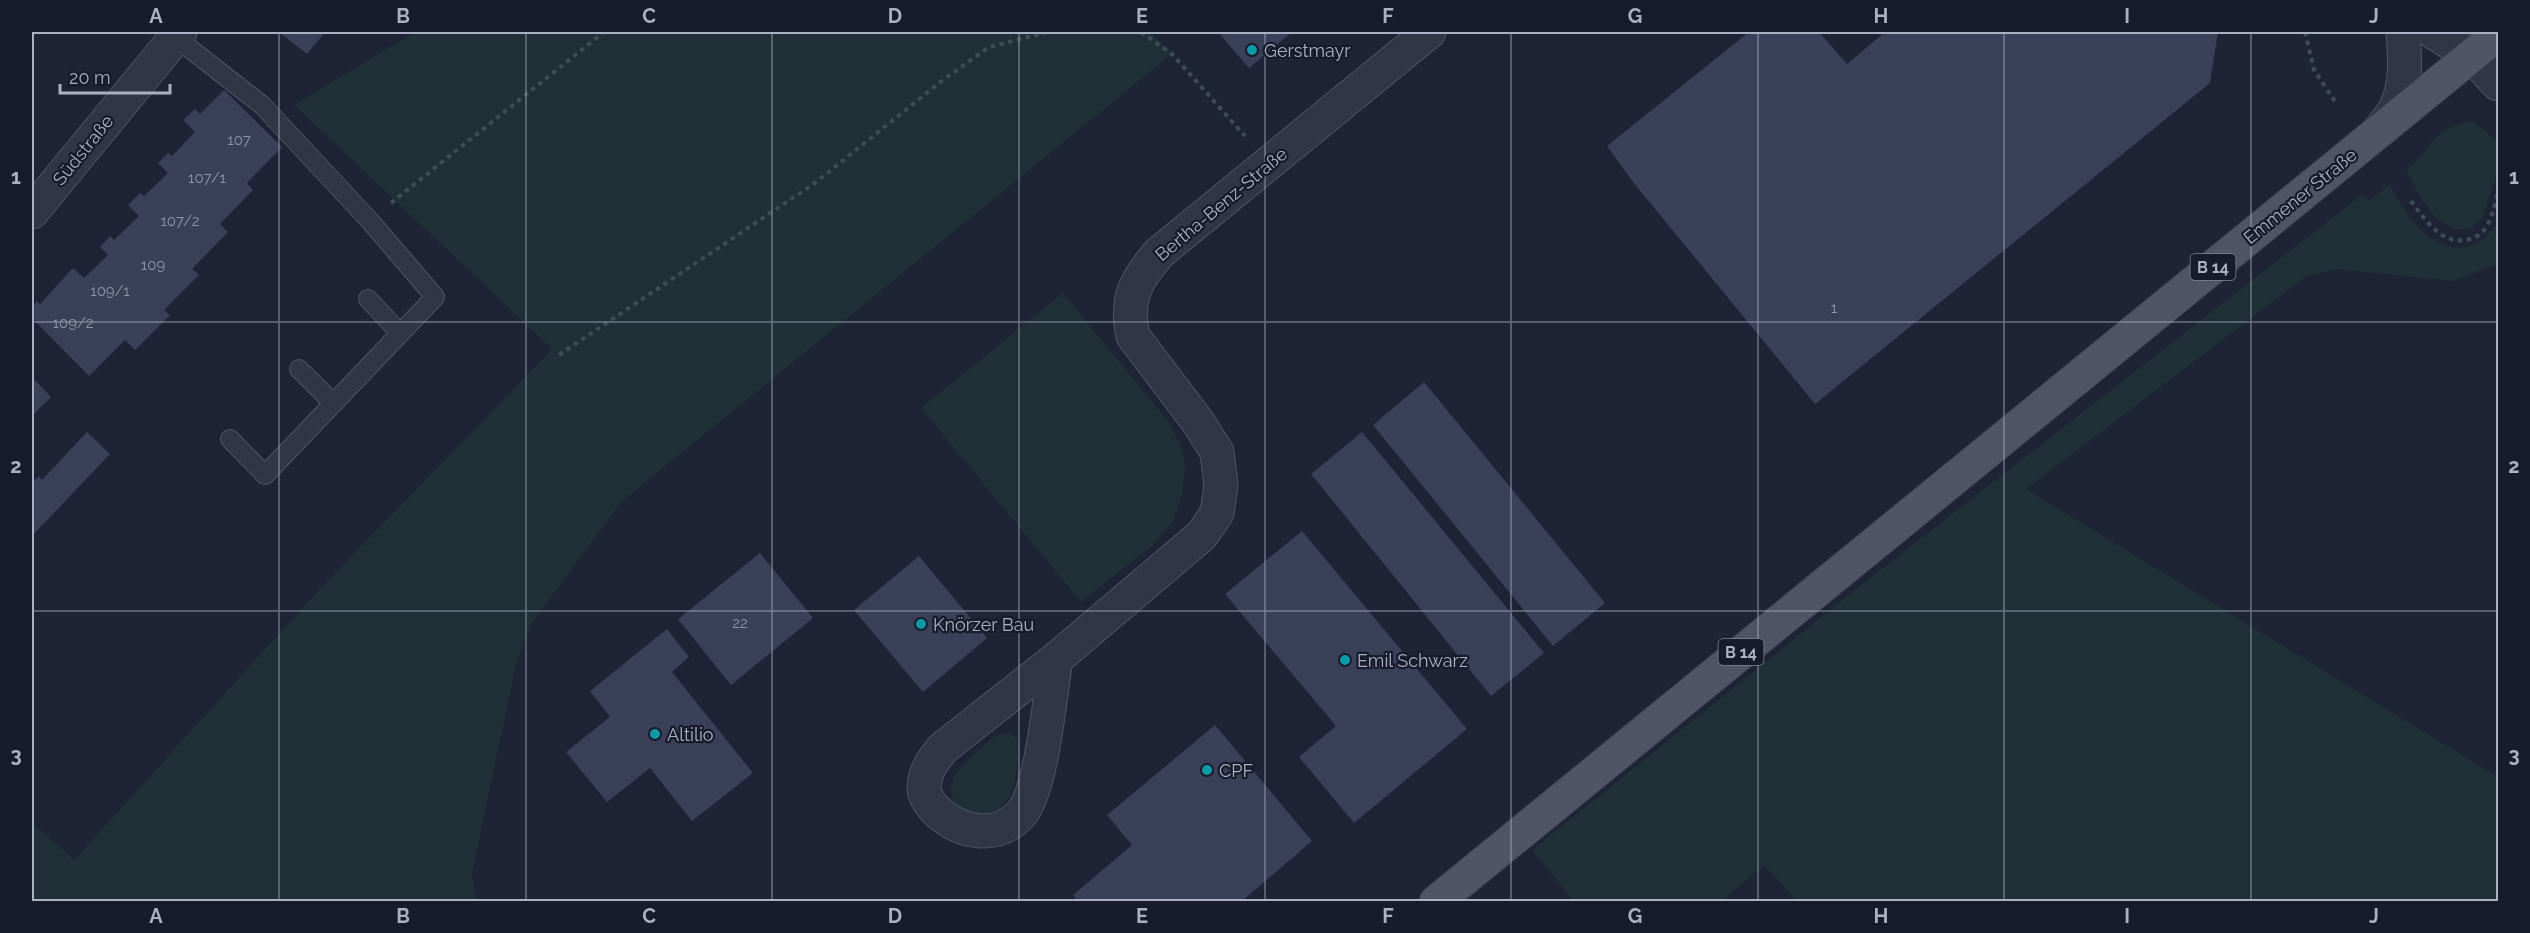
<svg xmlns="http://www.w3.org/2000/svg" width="2530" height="933" font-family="Raleway,sans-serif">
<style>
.green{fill:#203037}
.building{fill:#3a4057}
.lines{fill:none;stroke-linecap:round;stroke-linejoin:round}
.service-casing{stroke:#4f5365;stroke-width:20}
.minor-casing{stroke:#4f5365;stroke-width:35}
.primary-casing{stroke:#3b3f50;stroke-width:35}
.path{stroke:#3d4d55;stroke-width:4;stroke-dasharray:4.5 4.5;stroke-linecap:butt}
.service{stroke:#313647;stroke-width:18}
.minor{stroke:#313647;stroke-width:33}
.primary{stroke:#4f5467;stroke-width:33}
.grid{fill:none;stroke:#abb0c4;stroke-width:1.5;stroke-opacity:0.55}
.culture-dot{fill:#0f9aa8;stroke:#171b2b;stroke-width:2}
.labels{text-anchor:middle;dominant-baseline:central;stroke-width:4.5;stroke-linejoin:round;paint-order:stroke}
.number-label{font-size:15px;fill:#8f94a9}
.shield{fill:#171b2b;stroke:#7f8396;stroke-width:1.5}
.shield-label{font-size:16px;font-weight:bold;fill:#abb0c4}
.poi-label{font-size:18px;fill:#abb0c4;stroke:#171b2b;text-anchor:start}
.street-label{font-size:18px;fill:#abb0c4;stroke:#171b2b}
.neatline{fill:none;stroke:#abb0c4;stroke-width:2}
.grid-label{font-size:20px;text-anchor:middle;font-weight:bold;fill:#abb0c4}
</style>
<rect width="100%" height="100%" fill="#1e2436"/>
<!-- green -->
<path class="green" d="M415,32H1151L1172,54L621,502L532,623L517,660L472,873L476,901H32V822L74,860L314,595L552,349L294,105Z
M2473,121L2498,142V172L2482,219L2469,229H2454L2436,218L2419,195L2406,170C2435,146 2429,129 2473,121Z
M2390,184C2397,196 2403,210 2412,220C2438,253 2474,260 2498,222V264L2452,281L2338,269L2305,277L2026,489L2498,777V901L1798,902L1764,865L1722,901H1574L1532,850L1875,574L2363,194L2369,201Z
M1063,293L1168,421L1180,445L1185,465L1182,495L1172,523L1154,544L1081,602L921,408Z
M1008,733L1014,736L1018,742C1018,757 1017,779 1011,793C994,832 936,811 955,775C959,767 968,760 974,754C985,745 993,734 1008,733Z"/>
<!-- building -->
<path class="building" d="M279,32H325L307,54Z
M1218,32H1292L1249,68Z
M1749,32H1819L1847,64L1885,32H2218L2210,83L1815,404L1633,182L1607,146Z
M224,90L282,147L247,183L253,190L220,224L228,232L192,269L199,275L164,310L170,315L135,350L125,340L89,376L32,318V307L37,301L40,304L73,268L84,278L108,255L100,247L110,236L114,240L139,216L128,205L140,193L144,196L168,173L158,163L168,153L172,156L195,132L183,120L195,109L200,114Z
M32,377L51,397L32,416Z
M1424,382L1605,603L1553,646L1373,425Z
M87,432L110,454L32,536V483L39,476L42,480Z
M1362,432L1544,653L1491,696L1311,474Z
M1302,531L1467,729L1354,823L1299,757L1336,726L1225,594Z
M760,553L813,618L731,685L678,619Z
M919,556L987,638L923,692L854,610Z
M667,629L689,657L672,672L753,773L692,821L650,768L607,802L566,752L610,717L590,691Z
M1215,725L1312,841L1241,902H1078L1073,895L1132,845L1107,815Z"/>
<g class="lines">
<!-- service casing -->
<g class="service-casing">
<path id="service" d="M175,37L262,105L370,221L435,297L265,475L230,439
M368,299L400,333
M299,369L333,403"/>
</g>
<!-- minor casing -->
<g class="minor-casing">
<path id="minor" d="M2433,32L2472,56L2498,84
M2379,131C2384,124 2392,116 2396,107C2407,84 2405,57 2403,32
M32,212L180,32
M1056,659C1050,693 1042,793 1020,815C996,840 961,833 938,812C932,807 924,796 924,789C924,772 933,760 943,748L1056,659L1202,535L1217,513L1221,485L1217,452L1198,422L1133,336C1125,299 1135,281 1159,253L1429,32"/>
</g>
<!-- primary casing -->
<g class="primary-casing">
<path id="primary" d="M1436,902L2498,34"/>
</g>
<!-- path -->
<path class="path" d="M1141,32L1172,54L1245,136
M2305,32L2314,70L2336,103
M2411,201C2425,219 2442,247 2470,239C2478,237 2484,232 2488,224C2493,215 2495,203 2498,193
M391,203L604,32
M559,355L815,183L939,83L989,47L1048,32"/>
<!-- service -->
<use href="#service" class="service"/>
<!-- minor -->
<use href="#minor" class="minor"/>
<!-- primary -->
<use href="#primary" class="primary"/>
</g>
<!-- grid -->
<path class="grid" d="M279,32V902M526,32V902M772,32V902M1019,32V902M1265,32V902M1511,32V902M1758,32V902M2004,32V902M2251,32V902M32,322H2498M32,611H2498"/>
<!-- markers -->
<g class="culture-dot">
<circle cx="1252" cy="50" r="6"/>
<circle cx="921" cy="624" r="6"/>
<circle cx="1345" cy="660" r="6"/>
<circle cx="655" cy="734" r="6"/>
<circle cx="1207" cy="770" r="6"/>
</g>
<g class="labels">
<!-- number labels -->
<g class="number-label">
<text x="239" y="140">107</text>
<text x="207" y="178">107/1</text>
<text x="180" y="221">107/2</text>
<text x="153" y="265">109</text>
<text x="110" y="291">109/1</text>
<text x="1834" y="308">1</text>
<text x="73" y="323">109/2</text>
<text x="740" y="623">22</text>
</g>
<!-- shield labels -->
<g class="shield">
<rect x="2190.5" y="254" width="45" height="26" rx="4.5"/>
<rect x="1718.5" y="639" width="45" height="26" rx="4.5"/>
</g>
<g class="shield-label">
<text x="2213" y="267">B 14</text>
<text x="1741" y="652">B 14</text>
</g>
<!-- poi labels -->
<g class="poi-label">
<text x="1264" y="50">Gerstmayr</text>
<text x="933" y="624">Knörzer Bau</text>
<text x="1357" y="660">Emil Schwarz</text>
<text x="667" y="734">Altilio</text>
<text x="1219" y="770">CPF</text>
</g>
<!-- street labels -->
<g class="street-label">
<text transform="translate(83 150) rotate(-51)">Südstraße</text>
<text transform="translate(2300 196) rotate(-39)">Emmener Straße</text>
<text transform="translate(1221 204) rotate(-40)">Bertha-Benz-Straße</text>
</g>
</g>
<!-- border -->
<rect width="2530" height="933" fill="none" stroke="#171b2b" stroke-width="66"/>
<!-- scale -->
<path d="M60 84v9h110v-9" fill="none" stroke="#abb0c4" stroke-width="3"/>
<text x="69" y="84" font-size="18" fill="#abb0c4" stroke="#171b2b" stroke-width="4.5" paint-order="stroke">20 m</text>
<rect x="33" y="33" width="2464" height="867" class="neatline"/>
<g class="grid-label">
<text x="156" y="23">A</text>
<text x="403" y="23">B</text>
<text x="649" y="23">C</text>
<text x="895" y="23">D</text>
<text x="1142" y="23">E</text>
<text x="1388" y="23">F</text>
<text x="1635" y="23">G</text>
<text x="1881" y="23">H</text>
<text x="2127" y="23">I</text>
<text x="2374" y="23">J</text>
<text x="16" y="184">1</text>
<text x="2514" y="184">1</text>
<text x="16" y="473">2</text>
<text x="2514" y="473">2</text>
<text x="16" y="762">3</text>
<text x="2514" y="762">3</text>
<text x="156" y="923">A</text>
<text x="403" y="923">B</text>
<text x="649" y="923">C</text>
<text x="895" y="923">D</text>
<text x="1142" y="923">E</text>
<text x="1388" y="923">F</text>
<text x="1635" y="923">G</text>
<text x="1881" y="923">H</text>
<text x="2127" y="923">I</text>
<text x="2374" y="923">J</text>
</g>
</svg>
